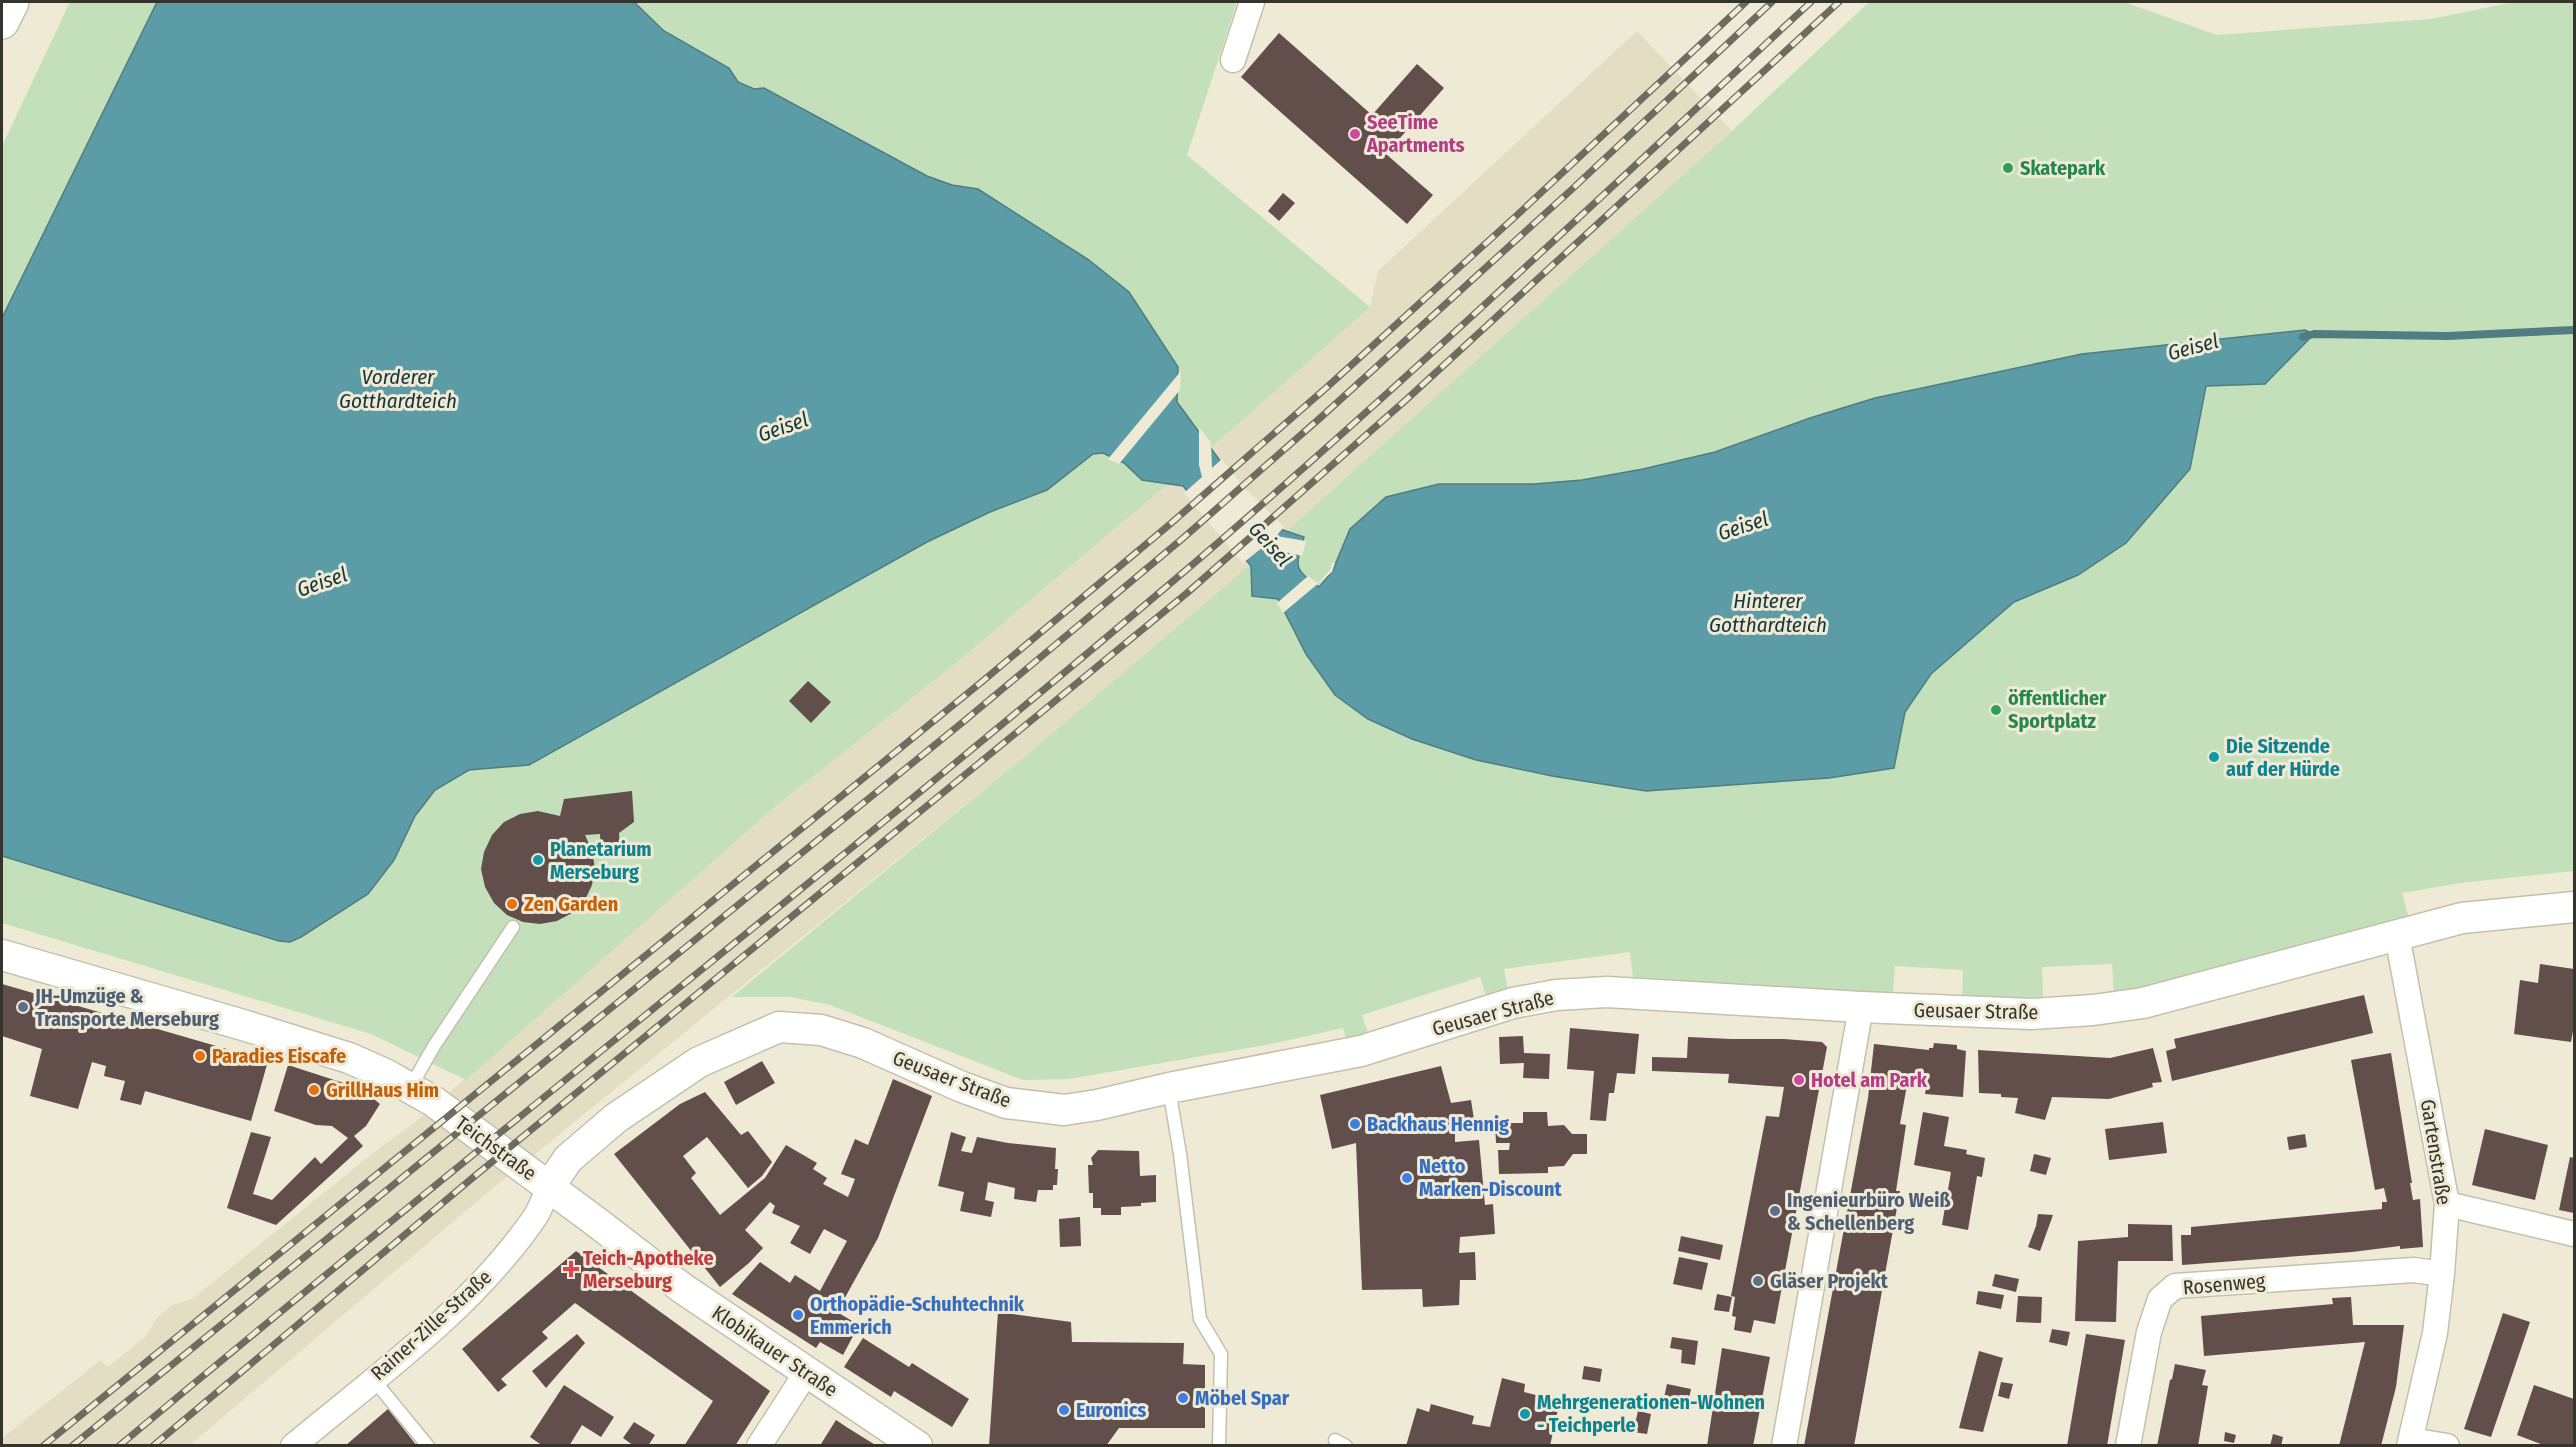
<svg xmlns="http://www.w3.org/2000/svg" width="2576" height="1447" font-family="'Fira Sans Condensed',sans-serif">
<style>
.built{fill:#e3dec3}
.green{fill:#c3e0ba;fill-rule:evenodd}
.water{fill:#5b9ca6;stroke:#507d81;stroke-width:1.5}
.pier{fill:#eeead6}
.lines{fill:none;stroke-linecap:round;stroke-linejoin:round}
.stream{stroke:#507d81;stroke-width:8}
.building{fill:#624f4b}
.service-casing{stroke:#c3c0ac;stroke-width:15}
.minor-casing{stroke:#c3c0ac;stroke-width:27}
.tertiary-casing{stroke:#c3c0ac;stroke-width:33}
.secondary-casing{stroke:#c3c0ac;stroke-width:36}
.service{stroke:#fff;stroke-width:12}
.minor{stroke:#fff;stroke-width:24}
.tertiary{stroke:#fff;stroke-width:30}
.secondary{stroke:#fff;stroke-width:33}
.rail-casing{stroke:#6e6c61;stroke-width:7}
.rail{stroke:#eeead6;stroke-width:4.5;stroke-dasharray:14;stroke-linecap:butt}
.hotel-dot{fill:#d1479c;stroke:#eeead6;stroke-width:2}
.leisure-dot{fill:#2e9e5b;stroke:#eeead6;stroke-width:2}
.culture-dot{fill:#0f9aa8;stroke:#eeead6;stroke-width:2}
.food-dot{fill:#e8710a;stroke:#eeead6;stroke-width:2}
.service-dot{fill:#5c6f8a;stroke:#eeead6;stroke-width:2}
.shop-dot{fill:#3f7fe0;stroke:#eeead6;stroke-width:2}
.health-dot{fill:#e0444e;stroke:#eeead6;stroke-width:2}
.labels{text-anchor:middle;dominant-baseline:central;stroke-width:6;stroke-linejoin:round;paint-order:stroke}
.hotel-label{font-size:20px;font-weight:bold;fill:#b23c85;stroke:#eeead6;text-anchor:start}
.leisure-label{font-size:20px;font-weight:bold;fill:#27864d;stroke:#eeead6;text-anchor:start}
.culture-label{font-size:20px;font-weight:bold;fill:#0d838f;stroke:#eeead6;text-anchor:start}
.food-label{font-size:20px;font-weight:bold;fill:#c56008;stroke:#eeead6;text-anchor:start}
.service-label{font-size:20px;font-weight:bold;fill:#4e5e75;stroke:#eeead6;text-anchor:start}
.street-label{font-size:20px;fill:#35342c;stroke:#eeead6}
.shop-label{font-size:20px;font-weight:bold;fill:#366cbe;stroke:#eeead6;text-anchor:start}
.health-label{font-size:20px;font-weight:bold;fill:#be3a42;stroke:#eeead6;text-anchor:start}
.water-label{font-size:21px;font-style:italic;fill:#15353a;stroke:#eeead6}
</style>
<rect width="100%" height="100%" fill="#eeead6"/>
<!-- built -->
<path class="built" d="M1637,31L1732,131L1300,524L1035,748L487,1193L190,1445L2,1446V1438L101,1360L108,1367L146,1336L157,1318L172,1305L192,1299L382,1146L412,1125L770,811L957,662L1370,307L1378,271Z"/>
<!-- green -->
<path class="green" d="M70,2H157L2,318V146Z
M634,2H1237L1187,155L1370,307L1223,437L957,662L770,811L466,1080L371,1034L2,923V856L279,941L394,860L415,816L435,790L469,770L529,765L928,542L990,512L1047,490L1093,454L1103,453L1177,402L1178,367L1129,292L1089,260L978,189L952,185L927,176L764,88L754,89L738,82L729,67L664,31Z
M1869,2H2124L2217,35L2431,19L2514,2H2574V871L2460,883L2402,893L2409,919L2114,994L2112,964L2042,967L2043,997L1962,998L1963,970L1895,966L1893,994L1633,977L1630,952L1504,969L1508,991L1487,999L1480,977L1362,1015L1369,1036L1347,1041L1343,1028L1271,1044L1069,1079L1023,1080L830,1005L790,997H732L1035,748L1229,583L1732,131ZM2304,330L2314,334L2265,384L2206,386L2190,469L2126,543L2078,575L2014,602L1931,674L1905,712L1894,768L1646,791L1552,776L1476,760L1412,739L1293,632L1286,612L1319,587L1332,572L1350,529L1386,497L1439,484H1534L1582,480L1643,469L1715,452L1875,398L2082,354Z"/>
<!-- water -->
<path class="water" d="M157,2H634L664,31L729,68L738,82L754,89L764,88L927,176L952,185L978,189L1089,260L1129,292L1178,367L1177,402L1240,488L1280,529L1304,537C1296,566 1292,569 1319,587L1332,572L1350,529L1386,497L1439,484H1534L1582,480L1643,469L1715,452L1810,418L1875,398L2082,354L2305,330L2314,334L2265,384L2206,386L2190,469L2126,543L2078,575L2014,602L1931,674L1905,712L1894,768L1829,778L1646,791L1552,776L1476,760L1412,739L1368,719L1335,695L1306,654L1278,599L1252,596L1251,566L1183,486L1142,480L1124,463L1103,453L1093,454L1047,490L990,512L927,542L529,765L469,770L435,790L415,816L394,860L368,894L301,937L290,942L279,941L2,856V318Z"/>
<!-- pier -->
<path class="pier" d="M1181,371L1180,390L1119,464L1108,459Z
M1199,427L1211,443L1212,468L1222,459L1243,486L1284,527L1276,536L1306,541L1302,556L1263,547L1243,563L1184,493L1202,477L1199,465Z
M1332,563H1335L1332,572L1283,613L1277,603L1308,576L1318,583L1330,570Z"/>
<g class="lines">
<!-- stream -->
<path class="stream" d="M2303,337L2314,334L2448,336L2574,330"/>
</g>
<!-- building -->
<path class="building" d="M1279,33L1372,115L1417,64L1444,88L1386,154L1433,195L1407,224L1241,77Z
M1283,193L1295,203L1279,221L1268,211Z
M808,681L831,702L811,723L789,701Z
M632,791L634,822L619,833L620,854H601L600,834L585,835L592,851L595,868L592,885L585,900L572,913L557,921L540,924L523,922L507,915L494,903L485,887L481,869L484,852L492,835L504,822L520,814L538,811L560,816L564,799Z
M2540,964L2574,969V1026L2571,1042L2514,1034L2520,980L2538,983Z
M2,984L268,1061L251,1121L145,1091L141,1105L120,1100L125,1081L104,1076L106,1066L92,1062L78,1109L30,1096L42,1049L2,1036Z
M2364,995L2373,1033L2172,1081L2166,1051L2176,1048L2174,1039Z
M1570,1028L1639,1034L1635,1074L1617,1073L1614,1093H1609L1606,1121L1590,1120L1594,1071L1567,1069Z
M1523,1036L1524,1053L1550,1054L1549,1079L1523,1078L1524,1063L1500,1064L1499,1037Z
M1688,1037L1731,1039H1784L1822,1042L1827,1047L1775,1324L1754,1320L1751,1333L1734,1330L1736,1317L1732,1316L1735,1297L1731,1296L1766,1116L1779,1117L1784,1087L1728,1083L1729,1074L1652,1071V1057L1687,1058Z
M1934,1043L1957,1045V1049L1966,1051L1963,1097L1925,1094L1926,1087L1907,1085L1900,1124L1906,1125L1896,1191H1900L1854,1446H1804L1868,1098L1874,1044L1929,1050V1048H1933Z
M2153,1048L2162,1082L2152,1083L2153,1087L2109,1099L2052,1097L2045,1120L2015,1113L2018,1098L2001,1097V1094L1979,1093L1978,1050L2110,1058Z
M2391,1053L2412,1183H2410L2413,1200L2420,1199L2423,1247L2400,1249V1246L2352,1252L2182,1265L2181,1235H2191V1227L2382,1209V1202H2387L2384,1188L2375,1190L2351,1060Z
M762,1061L775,1083L736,1105L724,1082Z
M288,1065L362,1089L380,1104L366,1126L354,1136L363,1146L276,1225L227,1208L251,1132L271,1137L253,1194L272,1200L315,1157L321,1164L348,1138L332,1126L316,1125L274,1111Z
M1441,1066L1451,1103L1471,1100L1475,1126L1455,1129V1142L1479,1140L1485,1205L1493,1204L1495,1234L1460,1237L1459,1253L1475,1252L1476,1280H1460L1459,1305L1423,1307L1422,1289L1362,1290L1356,1143L1332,1149L1320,1095Z
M893,1079L932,1096L878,1238L837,1312L859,1325L843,1355L820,1342L816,1348L732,1294L760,1262L790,1283L795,1275L820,1291L847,1241L824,1229L810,1254L790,1243L800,1226L772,1213L775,1206L770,1202L745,1230L763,1248L749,1263L720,1287L614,1154L680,1104L705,1092L741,1135L748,1131L772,1162L762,1176L748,1188L707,1137L683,1156L696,1173L691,1178L720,1215L765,1178L786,1145L817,1163L813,1169L827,1178L823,1184L848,1197L855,1179L841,1174L855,1139L868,1145Z
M1523,1112H1547L1548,1126L1564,1125L1572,1134H1587V1154H1573L1564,1166L1548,1167V1173L1499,1174L1498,1150H1509L1510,1143H1496L1495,1123H1523Z
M1923,1112L1949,1117L1944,1146L1967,1150L1966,1154L1985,1158L1982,1177L1977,1176L1968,1230L1942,1225L1951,1172L1914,1165Z
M2163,1122L2167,1153L2109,1160L2105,1129Z
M2485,1129L2548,1145L2535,1200L2472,1185Z
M951,1132L966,1137L961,1151L972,1153L977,1137L1008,1143L1056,1148L1055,1169H1058L1057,1185H1053V1190H1038L1036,1202L1014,1199L1015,1188L988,1182L985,1200L994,1202L991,1217L960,1211L964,1192L938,1186Z
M2305,1134L2307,1147L2289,1150L2287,1137Z
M1098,1150L1139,1151L1140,1176L1156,1175V1202L1141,1203V1206L1121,1207V1215H1101V1208H1093V1193H1089L1088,1165H1093L1091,1158Z
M2034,1154L2051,1158L2046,1175L2030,1171Z
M2570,1157L2574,1158V1213L2559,1210Z
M2038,1214L2053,1215L2040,1251L2028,1247L2036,1226Z
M1080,1217L1081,1246L1060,1247L1059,1219Z
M2128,1224L2172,1225L2173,1261H2118L2116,1322L2075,1321L2078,1241L2128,1237Z
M1681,1236L1723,1245L1720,1260L1678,1251Z
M576,1251L770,1391L735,1446H684L713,1401L575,1303L542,1332L548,1338L501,1379L507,1385L498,1392L462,1349Z
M1679,1257L1708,1263L1702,1290L1673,1284Z
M1995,1274L2019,1279L2016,1292L1992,1286Z
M1978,1291L2004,1295L2001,1309L1976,1304Z
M1717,1294L1732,1297L1729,1312L1714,1310Z
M2018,1296L2042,1297L2041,1323L2016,1322Z
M2351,1297L2353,1325H2404L2396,1387L2381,1446H2339L2365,1342L2204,1356L2201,1316L2333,1304L2332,1298Z
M998,1312L1071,1322L1072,1342L1184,1343L1183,1364L1205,1365V1428H1119L1106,1446H989Z
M2503,1313L2530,1322L2491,1437L2464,1429Z
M2052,1329L2070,1332L2067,1346L2049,1342Z
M577,1334L585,1343L546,1388L532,1371Z
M2086,1334L2125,1340L2107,1446H2067Z
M1672,1337L1698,1341L1695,1365L1681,1363L1682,1350L1670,1348Z
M863,1338L909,1367L912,1363L969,1399L952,1427L894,1391L891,1397L844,1367Z
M1722,1348L1770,1357L1753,1446H1707Z
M1979,1351L2003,1358L1983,1432L1959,1428Z
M2175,1364L2206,1370L2202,1385L2208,1386L2198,1446H2157L2170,1380L2172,1379Z
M1584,1366L1602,1369L1600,1382L1582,1379Z
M1502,1378L1525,1384L1524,1392L1552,1399L1550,1408L1558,1409L1550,1446H1406L1417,1408L1429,1412L1431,1404L1474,1416L1472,1424L1490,1427Z
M2001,1382L2013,1384L2009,1399L1998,1396Z
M1667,1384L1691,1389L1687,1407L1663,1402Z
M564,1385L614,1417L601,1437L582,1425L569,1446H543L530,1437Z
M2534,1385L2574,1399V1446H2546L2517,1435Z
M388,1409L417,1446H345L353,1439Z
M1638,1411L1651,1414L1647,1434L1633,1432Z
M836,1420L848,1428L877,1446H823L821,1444Z
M634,1422L655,1435L648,1446H634L623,1438Z
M2225,1432L2236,1435L2234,1443L2224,1441Z
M2273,1434L2283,1437L2281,1446H2270Z"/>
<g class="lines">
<!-- service casing -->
<g class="service-casing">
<path id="service" d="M410,1088L434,1046L513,927
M1169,1089L1180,1154L1200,1319L1221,1354L1219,1446
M373,1379L428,1446
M1335,1440L1346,1446"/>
</g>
<!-- minor casing -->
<g class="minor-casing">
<path id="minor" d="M1233,60L1252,2
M2397,935L2447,1204L2442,1274L2435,1333L2409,1446
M2447,1204L2574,1234
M2411,1440L2447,1446
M293,1446C377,1376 470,1310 533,1220C540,1211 544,1198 549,1187
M759,1446L806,1373
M1784,1446L1861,1007
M2128,1446L2149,1332L2160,1299L2175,1286L2414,1270L2442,1274"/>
</g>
<!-- tertiary casing -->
<g class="tertiary-casing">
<path id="tertiary" d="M2,955L243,1025L349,1058L387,1075L433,1101L595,1221L682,1288L917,1446
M549,1187L568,1159L616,1118L699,1062L779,1027L821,1030L863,1043L962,1087L1006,1103L1064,1110L1097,1105L1169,1088L1361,1051L1513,1003L1556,995L1607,992L1861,1007L2031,1014L2093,1010L2143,1003L2462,918L2574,907"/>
</g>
<!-- secondary casing -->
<g class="secondary-casing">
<path id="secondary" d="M2,22L12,2"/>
</g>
<!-- service -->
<use href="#service" class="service"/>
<!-- minor -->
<use href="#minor" class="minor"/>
<!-- tertiary -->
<use href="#tertiary" class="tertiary"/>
<!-- secondary -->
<use href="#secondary" class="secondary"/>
<!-- rail casing -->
<g class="rail-casing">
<path id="rail" d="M43,1446L984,680L1169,525L1326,388L1516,216L1746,2
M72,1446L963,722L1182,539L1319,419L1570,191L1772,2
M119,1446C476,1146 845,861 1199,559C1409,379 1609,189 1811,2
M153,1446L476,1175L1187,593L1407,399L1839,2"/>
</g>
<!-- rail -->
<use href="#rail" class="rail"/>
</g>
<!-- markers -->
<g class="hotel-dot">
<circle cx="1355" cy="134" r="6"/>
<circle cx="1799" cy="1080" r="6"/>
</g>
<g class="leisure-dot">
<circle cx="2008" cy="168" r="6"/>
<circle cx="1996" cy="710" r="6"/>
</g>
<g class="culture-dot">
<circle cx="2214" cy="757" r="6"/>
<circle cx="538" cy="860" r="6"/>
<circle cx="1525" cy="1414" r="6"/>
</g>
<g class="food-dot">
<circle cx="512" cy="904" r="6"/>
<circle cx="200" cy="1056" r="6"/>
<circle cx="314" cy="1090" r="6"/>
</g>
<g class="service-dot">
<circle cx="23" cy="1007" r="6"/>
<circle cx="1775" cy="1211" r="6"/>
<circle cx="1758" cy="1281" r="6"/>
</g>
<g class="shop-dot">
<circle cx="1355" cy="1124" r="6"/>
<circle cx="1407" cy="1178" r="6"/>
<circle cx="798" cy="1315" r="6"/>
<circle cx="1183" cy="1398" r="6"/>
<circle cx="1064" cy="1410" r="6"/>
</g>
<path class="health-dot" d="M568 1260h6v6h6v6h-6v6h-6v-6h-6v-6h6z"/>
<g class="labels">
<!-- hotel labels -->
<g class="hotel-label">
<text x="1367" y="122">SeeTime<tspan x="1367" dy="23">Apartments</tspan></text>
<text x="1811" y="1080">Hotel am Park</text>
</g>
<!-- leisure labels -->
<g class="leisure-label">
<text x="2020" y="168">Skatepark</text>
<text x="2008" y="698">öffentlicher<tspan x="2008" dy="23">Sportplatz</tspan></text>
</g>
<!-- culture labels -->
<g class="culture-label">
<text x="2226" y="746">Die Sitzende<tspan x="2226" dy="23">auf der Hürde</tspan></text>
<text x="550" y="849">Planetarium<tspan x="550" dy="23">Merseburg</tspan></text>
<text x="1537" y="1402">Mehrgenerationen-Wohnen<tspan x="1537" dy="23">- Teichperle</tspan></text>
</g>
<!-- food labels -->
<g class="food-label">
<text x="524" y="904">Zen Garden</text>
<text x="212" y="1056">Paradies Eiscafe</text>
<text x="326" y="1090">GrillHaus Him</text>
</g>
<!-- service labels -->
<g class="service-label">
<text x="35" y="996">JH-Umzüge &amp;<tspan x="35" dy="23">Transporte Merseburg</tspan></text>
<text x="1787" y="1200">Ingenieurbüro Weiß<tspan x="1787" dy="23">&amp; Schellenberg</tspan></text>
<text x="1770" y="1281">Gläser Projekt</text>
</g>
<!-- street labels -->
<g class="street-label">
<text transform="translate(1976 1011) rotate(1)">Geusaer Straße</text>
<text transform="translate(1493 1013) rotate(-15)">Geusaer Straße</text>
<text transform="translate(952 1079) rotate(21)">Geusaer Straße</text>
<text transform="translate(496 1148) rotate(36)">Teichstraße</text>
<text transform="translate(2436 1152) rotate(81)">Gartenstraße</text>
<text transform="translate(2224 1284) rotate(-5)">Rosenweg</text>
<text transform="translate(431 1325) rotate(-42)">Rainer-Zille-Straße</text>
<text transform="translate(775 1351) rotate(34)">Klobikauer Straße</text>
</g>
<!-- shop labels -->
<g class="shop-label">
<text x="1367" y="1124">Backhaus Hennig</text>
<text x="1419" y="1166">Netto<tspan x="1419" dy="23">Marken-Discount</tspan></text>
<text x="810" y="1304">Orthopädie-Schuhtechnik<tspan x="810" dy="23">Emmerich</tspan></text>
<text x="1195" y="1398">Möbel Spar</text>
<text x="1076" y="1410">Euronics</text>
</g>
<!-- health labels -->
<g class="health-label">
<text x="583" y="1258">Teich-Apotheke<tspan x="583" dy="23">Merseburg</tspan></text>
</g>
<!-- water labels -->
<g class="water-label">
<text transform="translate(2193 347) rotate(-15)">Geisel</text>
<text x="398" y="377">Vorderer<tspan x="398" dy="24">Gotthardteich</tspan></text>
<text transform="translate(783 427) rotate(-19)">Geisel</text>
<text transform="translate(1743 526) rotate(-18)">Geisel</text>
<text transform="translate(1270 544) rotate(48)">Geisel</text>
<text transform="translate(322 582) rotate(-19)">Geisel</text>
<text x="1768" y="601">Hinterer<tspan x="1768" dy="24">Gotthardteich</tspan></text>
</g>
</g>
<!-- border -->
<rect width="2576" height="1447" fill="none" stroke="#35342c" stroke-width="6"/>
</svg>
